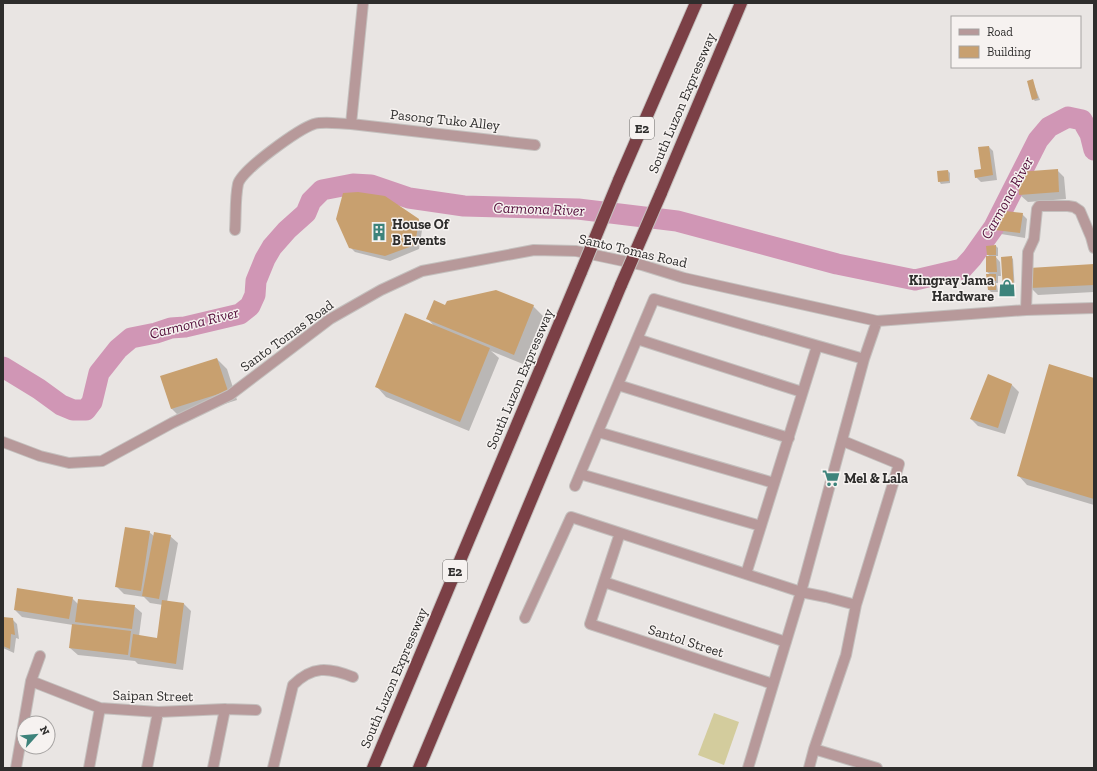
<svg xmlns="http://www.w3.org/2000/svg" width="1097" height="771" font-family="'Zilla Slab',serif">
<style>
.park{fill:#d3cc9d}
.shadow{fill:#0003}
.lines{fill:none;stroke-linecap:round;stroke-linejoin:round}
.river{stroke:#d096b5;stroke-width:21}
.building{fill:#c8a06f}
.minor-casing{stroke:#c4c0be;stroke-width:12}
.highway-casing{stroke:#c4c0be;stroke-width:14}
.minor{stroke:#b7999a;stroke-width:10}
.highway{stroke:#7b4046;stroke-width:12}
.highway-bridge-casing{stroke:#c4c0be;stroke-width:14;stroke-linecap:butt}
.highway-bridge{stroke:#7b4046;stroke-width:12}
.labels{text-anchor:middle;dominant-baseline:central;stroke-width:3;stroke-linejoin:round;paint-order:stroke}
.shield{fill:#f6f2f0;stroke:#6a6867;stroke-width:1}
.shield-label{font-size:13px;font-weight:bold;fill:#2e2d2c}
.street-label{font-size:14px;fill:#2e2d2c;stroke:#f6f2f0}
.poi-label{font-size:14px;font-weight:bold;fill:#2e2d2c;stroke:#f6f2f0;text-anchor:start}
.water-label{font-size:15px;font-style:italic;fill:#530e3a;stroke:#f6f2f0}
</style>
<rect width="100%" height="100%" fill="#e9e5e3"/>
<!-- park -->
<path class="park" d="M714,713L739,722L724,765L698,755Z"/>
<!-- shadow -->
<path class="shadow" d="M1032,80L1040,100L1035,101L1033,99Z
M989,147L993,151L997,180L981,182L976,177L982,170Z
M1057,170L1064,177L1066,199L1028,202L1020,195Z
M948,171L950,173V183L941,184L939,181Z
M1022,214L1027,219L1025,238L1001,234L996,230Z
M418,220L423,224L419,249L390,261L355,252L350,247Z
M996,246L998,248V256H995L1000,262L1001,276H998V283H995L997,286L998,292H991L989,290L991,284L988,281L991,275L987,272L990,257L988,255Z
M1011,257L1013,259L1015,292L1006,293L1004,291Z
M1094,266V292L1038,295L1031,288Z
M446,306H533L543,316L523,364L491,351L499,358L469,431L386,397L377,387L435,327L428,319Z
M217,359L227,369L237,400L181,418L171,408Z
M1094,379V505L1027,485L1018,475Z
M1011,384L1019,392L1005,434L978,426L971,419Z
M149,532L154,536H170L178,543L167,602L184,604L191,611L183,670L138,664L135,661L78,655L70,648L73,625L22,617L15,610L72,598L78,604L134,606L142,613L139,636L158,639L163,605L150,603L144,597L124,594L117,587Z
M3,618L12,619L17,624L19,639L16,638L14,653L3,648Z"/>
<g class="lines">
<!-- river -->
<path class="river" d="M3,367L39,389L61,405L73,410H86L92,402L99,373L118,349L131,338L156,333L171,328L185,327L240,314L250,306L255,295L256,281L265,259L272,247L287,230L306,213L311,201L322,190L353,184L371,185L409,198L464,206L578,209L677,221L837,264L915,280L962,269L972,258L994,227L1038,140L1049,127L1068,117L1082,120L1090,134L1094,150"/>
</g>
<!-- building -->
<path class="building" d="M1033,79L1038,98L1032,100L1027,81Z
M989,146L993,175L975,178L974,170L981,169L978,147Z
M1058,169L1059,192L1019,195L1018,172Z
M948,170L949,181L938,182L937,171Z
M358,192L385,196L419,219L415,245L385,256L349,248L336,219L343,193Z
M997,210L1023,213L1020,233L995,230Z
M996,245V255H987L986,246Z
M986,256H996L997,272H986Z
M1012,256L1014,290L1003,291L1001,257Z
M1094,264V285L1030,288L1029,268Z
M986,274H996V281H987Z
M987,283H996V290H988Z
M496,290L534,305L514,355L426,319L434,300L445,305L447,301Z
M405,313L490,348L460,422L375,387Z
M217,358L228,391L171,409L160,376Z
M1049,364L1094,378V499L1017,476Z
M988,374L1012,384L998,428L970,419Z
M125,527L150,531L141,591L115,587Z
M154,532L171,535L159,599L142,596Z
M17,588L73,597L69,619L14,610Z
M78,599L135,605L132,629L75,622Z
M162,600L184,603L176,664L130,657L133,634L157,638Z
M3,617L13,618L15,635L11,634L10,649L3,646Z
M72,624L131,631L128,655L69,648Z"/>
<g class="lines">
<!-- minor casing -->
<g class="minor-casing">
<path id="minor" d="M363,3L351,124L535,145
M235,230C236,216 235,198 238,184C241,170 299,129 314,124C325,121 340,124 351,124
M1026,310L1028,252L1034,239L1037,209L1039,206H1068L1074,207L1080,211L1091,237L1094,248
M637,339L802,392
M618,385L789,438
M598,432L774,483
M843,441L899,464L856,605
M3,442L40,456L69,463L102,461L172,423L230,395L330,319L381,290L422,271L534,250L576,251L642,265L684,278L877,321L1026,310L1094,308
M580,474L761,526
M575,486L654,299L864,359
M620,533L590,624L773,684
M746,574L817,346
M604,582L786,642
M525,618L571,517L801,592L826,597L856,605L846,655L814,749L809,768
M31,681L100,708L158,712L225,709L256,710
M814,749L877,768
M16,768L31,681L40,656
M89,768L100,708
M147,768L158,712
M213,768L225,709
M273,768L293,685C312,666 328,667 353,677
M748,768L801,592L864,359L877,321"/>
</g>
<!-- highway casing -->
<g class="highway-casing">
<path id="highway" d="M619,180L696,3
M661,193L741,3
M373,768L581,272
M419,768L621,285"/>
</g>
<!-- minor -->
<use href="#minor" class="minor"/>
<!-- highway -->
<use href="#highway" class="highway"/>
<!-- highway-bridge casing -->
<g class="highway-bridge-casing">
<path id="highway-bridge" d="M581,272L619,180
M621,285L661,193"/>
</g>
<!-- highway-bridge -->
<use href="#highway-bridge" class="highway-bridge"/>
</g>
<!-- icons -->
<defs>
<g id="building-bare" transform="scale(1.38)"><path d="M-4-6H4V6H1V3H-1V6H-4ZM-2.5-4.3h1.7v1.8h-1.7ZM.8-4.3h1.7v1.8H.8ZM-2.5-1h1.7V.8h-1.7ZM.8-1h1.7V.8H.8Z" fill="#3d837b" stroke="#f6f2f0" stroke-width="2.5" paint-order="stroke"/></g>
<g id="shop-bare" transform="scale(1.38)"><path d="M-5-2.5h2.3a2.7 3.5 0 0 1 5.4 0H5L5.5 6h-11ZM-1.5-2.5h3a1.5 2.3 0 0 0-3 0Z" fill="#3d837b" stroke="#f6f2f0" stroke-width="2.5" paint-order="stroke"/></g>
<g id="supermarket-bare" transform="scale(1.38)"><path d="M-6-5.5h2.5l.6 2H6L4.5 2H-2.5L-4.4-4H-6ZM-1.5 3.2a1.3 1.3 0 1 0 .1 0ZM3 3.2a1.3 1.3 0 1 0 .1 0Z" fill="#3d837b" stroke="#f6f2f0" stroke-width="2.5" paint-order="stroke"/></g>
</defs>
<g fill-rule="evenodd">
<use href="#building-bare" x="379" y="232"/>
<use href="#shop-bare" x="1007" y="288"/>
<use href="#supermarket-bare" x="831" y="478"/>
</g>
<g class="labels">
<!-- shield labels -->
<g class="shield">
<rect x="630" y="117" width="24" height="22" rx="3"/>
<rect x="443" y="560" width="24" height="22" rx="3"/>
</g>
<g class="shield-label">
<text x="642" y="128">E2</text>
<text x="455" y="571">E2</text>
</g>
<!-- street labels -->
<g class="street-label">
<text transform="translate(682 103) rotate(-67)">South Luzon Expressway</text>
<text transform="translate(445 120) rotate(6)">Pasong Tuko Alley</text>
<text transform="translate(633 251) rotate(13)">Santo Tomas Road</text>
<text transform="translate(287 336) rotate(-36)">Santo Tomas Road</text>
<text transform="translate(520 379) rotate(-67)">South Luzon Expressway</text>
<text transform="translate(686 641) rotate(18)">Santol Street</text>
<text transform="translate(394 678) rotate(-67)">South Luzon Expressway</text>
<text transform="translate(153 696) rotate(1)">Saipan Street</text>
</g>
<!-- poi labels -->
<g class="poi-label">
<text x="392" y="224">House Of<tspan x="392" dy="16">B Events</tspan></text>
<text x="994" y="280" text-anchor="end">Kingray Jama<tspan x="994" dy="16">Hardware</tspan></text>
<text x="844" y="478">Mel &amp; Lala</text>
</g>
<!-- water labels -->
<g class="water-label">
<text transform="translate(1007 198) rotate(-61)">Carmona River</text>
<text transform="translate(539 209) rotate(2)">Carmona River</text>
<text transform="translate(194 323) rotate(-14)">Carmona River</text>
</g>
</g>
<!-- border -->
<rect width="1097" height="771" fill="none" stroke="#2e2d2c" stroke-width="8"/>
<!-- legend -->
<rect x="951" y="16" width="130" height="52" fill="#f6f2f0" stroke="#a6a3a2"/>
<rect x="959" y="29" width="20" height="6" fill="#b7999a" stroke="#a6a3a2"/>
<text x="987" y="36" font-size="12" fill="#2e2d2c">Road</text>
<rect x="959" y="46" width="20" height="12" fill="#c8a06f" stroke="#a6a3a2"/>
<text x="987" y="56" font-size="12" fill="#2e2d2c">Building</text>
<!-- north arrow -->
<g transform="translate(36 735) rotate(63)"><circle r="19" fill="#f6f2f0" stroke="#a6a3a2"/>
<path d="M0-3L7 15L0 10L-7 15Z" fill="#3d837b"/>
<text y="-6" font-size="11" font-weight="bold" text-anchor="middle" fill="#2e2d2c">N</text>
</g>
</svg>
